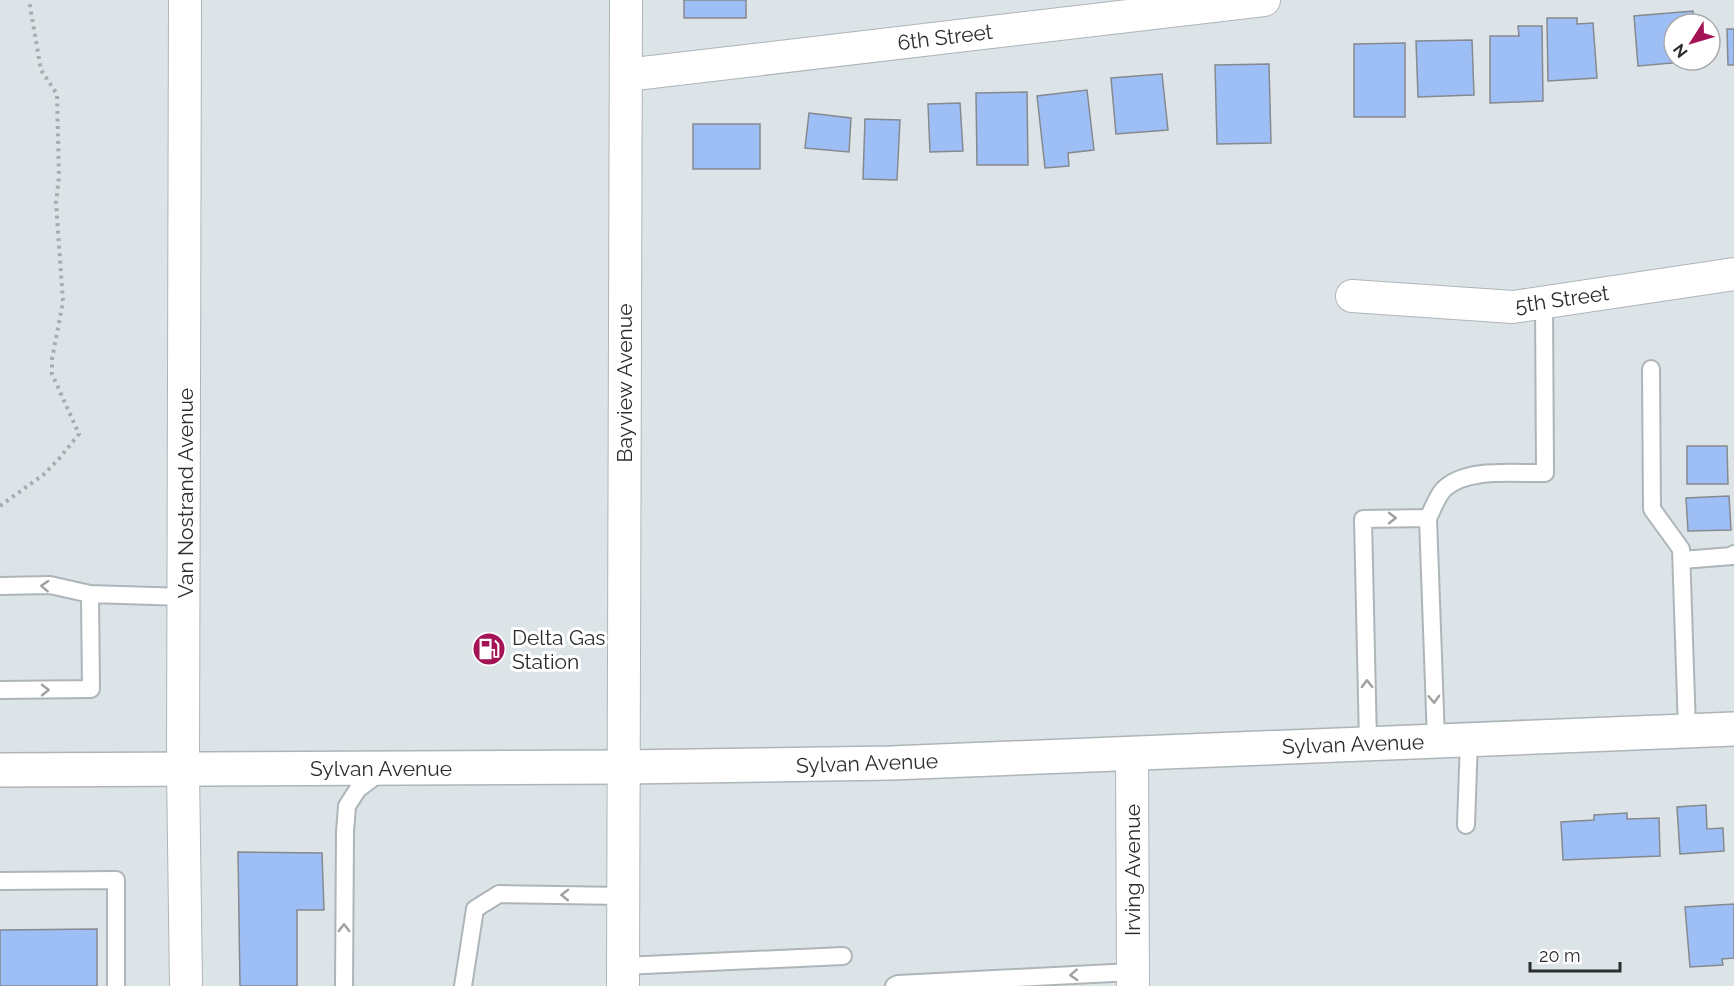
<svg xmlns="http://www.w3.org/2000/svg" width="1734" height="986" font-family="Raleway,sans-serif">
<style>
.building{fill:#9ebef6;stroke:#86898f;stroke-width:1.5}
.lines{fill:none;stroke-linecap:round;stroke-linejoin:round}
.service-casing{stroke:#aeb5b9;stroke-width:20}
.minor-casing{stroke:#aeb5b9;stroke-width:34}
.primary-casing{stroke:#aeb5b9;stroke-width:36}
.path{stroke:#a6acaf;stroke-width:4;stroke-dasharray:3 4.5;stroke-linecap:butt}
.service{stroke:#fff;stroke-width:16}
.minor{stroke:#fff;stroke-width:32}
.primary{stroke:#fff;stroke-width:33}
.oneway{stroke:#a0a0a1}
.labels{text-anchor:middle;dominant-baseline:central;stroke-width:6;stroke-linejoin:round;paint-order:stroke}
.street-label{font-size:21px;fill:#2b2d2f;stroke:#fff}
.poi-label{font-size:21px;fill:#2b2d2f;stroke:#fff;text-anchor:start}
</style>
<rect width="100%" height="100%" fill="#dde4e8"/>
<!-- building -->
<path class="building" d="M684,0H746V18H684Z
M1693,11L1694,24H1674V60H1706L1638,66L1634,16Z
M1547,18H1577V24L1593,23L1597,78L1548,81Z
M1518,26H1542L1543,101L1490,103V36H1519Z
M1727,29H1734V65H1728Z
M1472,40L1474,95L1418,97L1416,41Z
M1405,43V117H1354V44Z
M1269,64L1271,143L1217,144L1215,65Z
M1162,74L1168,130L1116,134L1111,78Z
M1087,90L1094,150L1068,153L1069,166L1045,168L1037,96Z
M1027,92L1028,165H977L976,93Z
M960,103L963,151L930,152L928,104Z
M809,113L851,118L849,152L805,148Z
M865,119L900,120L897,180L863,179Z
M693,124H760V169H693Z
M1687,446H1727L1728,484H1687Z
M1729,496L1731,530L1688,531L1686,498Z
M1706,805L1707,829L1723,828L1724,851L1680,854L1677,807Z
M1627,813V819L1659,818L1660,856L1563,860L1561,822L1594,820V815Z
M238,852L322,853L324,910H297V986H240Z
M1734,904V958L1722,959L1723,965L1690,967L1685,907Z
M97,929V986H0V930Z"/>
<g class="lines">
<!-- service casing -->
<g class="service-casing">
<path id="service" d="M1651,369L1652,509L1681,549L1687,730
M1428,518C1433,509 1437,496 1444,489C1467,467 1515,474 1545,473L1544,302
M1682,560L1732,556L1734,554
M0,586L50,585L90,594L185,597
M0,690L91,689L90,594
M1368,743L1363,519L1428,518L1436,740
M1466,825L1469,739
M0,881L116,880V986
M623,966L843,956
M344,986L345,832L347,806L358,789L382,771
M463,986L475,909L499,894L623,896
M894,986L898,984L1132,972"/>
</g>
<!-- minor casing -->
<g class="minor-casing">
<path id="minor" d="M185,0L183,769L186,986
M626,75L1264,0
M1352,296L1513,307L1734,274
M1132,753L1133,986
M623,986L626,0"/>
</g>
<!-- primary casing -->
<g class="primary-casing">
<path id="primary" d="M0,770L623,767L891,763L1734,729"/>
</g>
<!-- path -->
<path class="path" d="M0,506L43,475L58,460L79,434L52,374V359L63,302L56,203L59,177L57,94L41,70L29,0"/>
<!-- service -->
<use href="#service" class="service"/>
<!-- minor -->
<use href="#minor" class="minor"/>
<!-- primary -->
<use href="#primary" class="primary"/>
</g>
<!-- one-way arrows -->
<defs><path id="oneway-chevron" d="M-2-3.5L2.5 0L-2 3.5" fill="none" stroke-width="1.6" stroke-linecap="round" stroke-linejoin="round" transform="scale(1.5)"/></defs>
<g class="oneway">
<use href="#oneway-chevron" transform="translate(1392 518)"/>
<use href="#oneway-chevron" transform="translate(45 586) rotate(-177)"/>
<use href="#oneway-chevron" transform="translate(1367 684) rotate(-91)"/>
<use href="#oneway-chevron" transform="translate(45 690) rotate(-1)"/>
<use href="#oneway-chevron" transform="translate(1434 699) rotate(88)"/>
<use href="#oneway-chevron" transform="translate(565 895) rotate(-179)"/>
<use href="#oneway-chevron" transform="translate(344 928) rotate(-90)"/>
<use href="#oneway-chevron" transform="translate(1074 975) rotate(177)"/>
</g>
<!-- icons -->
<defs>
<g id="fuel-disc" transform="scale(1.725)"><circle r="9.5" fill="#a41356" stroke="#fff"/><path d="M-5.5-6h7V0h2V4h1.3V-2.5L3-4.5l.8-.8L6-3V5H2.5V1h-1V6h-7ZM-4.2-4.7v3.2H.2V-4.7Z" fill="#fff"/></g>
</defs>
<g fill-rule="evenodd">
<use href="#fuel-disc" x="489" y="649"/>
</g>
<g class="labels">
<!-- street labels -->
<g class="street-label">
<text transform="translate(945 37) rotate(-7)">6th Street</text>
<text transform="translate(1562 299) rotate(-8)">5th Street</text>
<text transform="translate(624 383) rotate(-90)">Bayview Avenue</text>
<text transform="translate(185 493) rotate(-90)">Van Nostrand Avenue</text>
<text transform="translate(1353 744) rotate(-2)">Sylvan Avenue</text>
<text transform="translate(867 763) rotate(-2)">Sylvan Avenue</text>
<text x="381" y="768">Sylvan Avenue</text>
<text transform="translate(1132 870) rotate(-90)">Irving Avenue</text>
</g>
<!-- poi labels -->
<g class="poi-label">
<text x="512" y="637">Delta Gas<tspan x="512" dy="24">Station</tspan></text>
</g>
</g>
<!-- north arrow -->
<g transform="translate(1692 42) rotate(233)"><circle r="28" fill="#ffffff" stroke="#aaabac" stroke-width="1.5"/>
<path d="M0-4.5L10 22L0 15L-10 22Z" fill="#a41356"/>
<text y="-9" font-size="16" font-weight="bold" text-anchor="middle" fill="#2b2d2f">N</text>
</g>
<!-- scale -->
<path d="M1530 962v9h90v-9" fill="none" stroke="#2b2d2f" stroke-width="3"/>
<text x="1539" y="962" font-size="18" fill="#2b2d2f" stroke="#ffffff" stroke-width="4.5" paint-order="stroke">20 m</text>
</svg>
